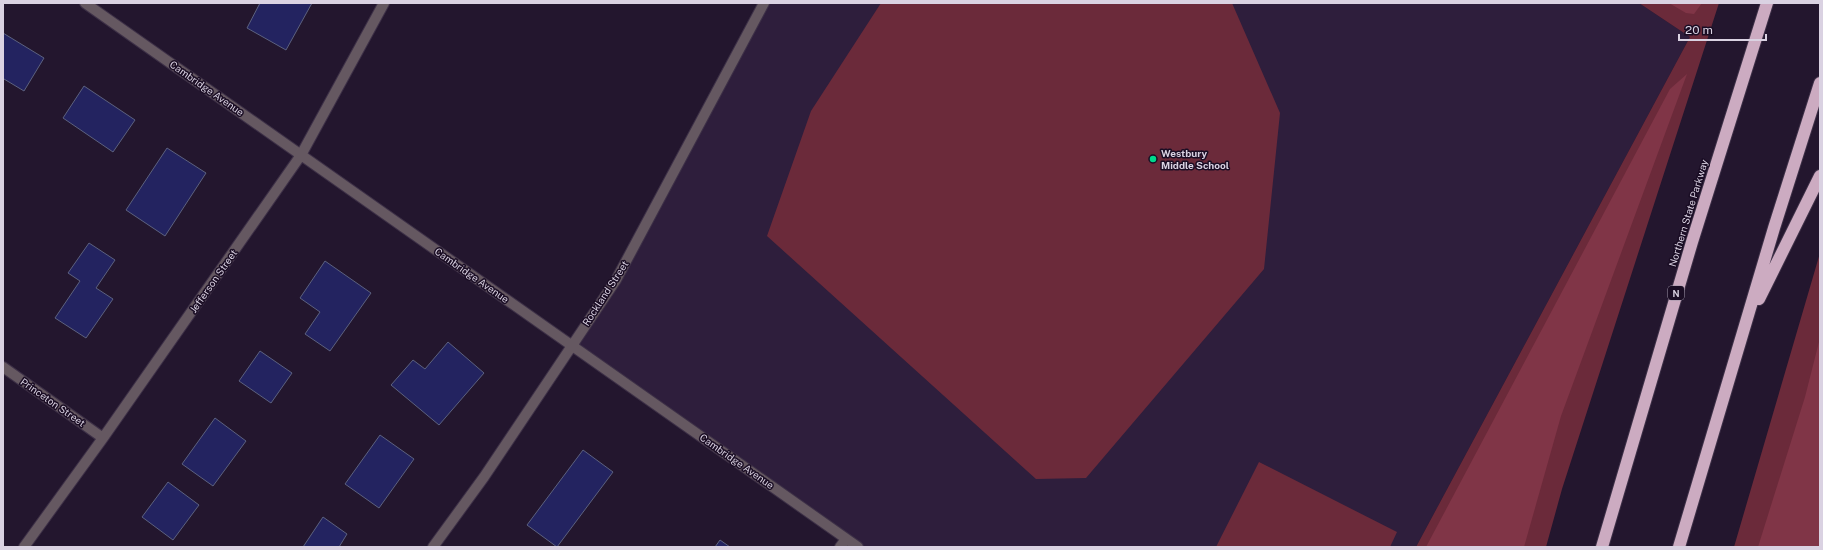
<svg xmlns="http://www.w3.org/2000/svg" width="1823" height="550" font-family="'Public Sans',sans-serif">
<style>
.built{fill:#2e1e3c}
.green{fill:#6b2a3a}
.forest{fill:#803547}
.building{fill:#232360;stroke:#5c617f}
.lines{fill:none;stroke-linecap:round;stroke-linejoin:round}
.minor-casing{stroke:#3d3047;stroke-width:12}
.highway-casing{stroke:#3d3047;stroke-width:14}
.minor{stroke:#655861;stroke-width:10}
.highway{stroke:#ccabc1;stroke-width:12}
.poi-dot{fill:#00d98c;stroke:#1a0d24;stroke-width:1.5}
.labels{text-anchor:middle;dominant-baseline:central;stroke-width:3;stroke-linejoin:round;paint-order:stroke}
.shield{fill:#1a0d24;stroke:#a097a9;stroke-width:1}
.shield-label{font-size:9px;font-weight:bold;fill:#dad2e2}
.street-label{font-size:10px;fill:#dad2e2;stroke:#1a0d24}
.poi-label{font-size:10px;font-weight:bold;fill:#dad2e2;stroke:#1a0d24;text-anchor:start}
</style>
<rect width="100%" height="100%" fill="#23162e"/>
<!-- built -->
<path class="built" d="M764,3H1639L1690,37L1416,547H858L571,345L616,280Z"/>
<!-- green -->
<path class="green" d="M881,3H1232L1280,113L1264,269L1086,478L1036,479L767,236L811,111Z
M1639,3H1719L1562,489L1546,547H1416L1690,37Z
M1820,253V547H1734Z
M1259,462L1397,532L1390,547H1216Z"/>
<!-- forest -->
<path class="forest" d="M1669,3H1702L1694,14L1686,13Z
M1687,74L1561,416L1524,547H1426L1670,89Z
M1820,338V547H1758L1805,397Z"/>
<!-- building -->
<path class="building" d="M260,3H312L286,50L247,28Z
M3,33L44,58L24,91L4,79L3,81Z
M84,86L135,120L113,152L63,118Z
M167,148L206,173L165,236L126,210Z
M89,243L115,260L96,288L113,299L86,338L55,318L80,281L68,273Z
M325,261L371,293L330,351L305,334L320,312L300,298Z
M448,342L484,373L439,425L391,385L413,360L425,369Z
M260,351L292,373L271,403L239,381Z
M215,418L246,441L213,486L182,464Z
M380,435L414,459L379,508L345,484Z
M583,450L613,472L557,547L527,525Z
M168,482L199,505L173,540L142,517Z
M323,517L347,534L339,547H303Z
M720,540L730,547H715Z"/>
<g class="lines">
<!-- minor casing -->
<g class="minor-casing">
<path id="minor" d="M85,3L858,547
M3,367L103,438
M24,547L103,438L301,155L384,3
M433,547L484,477L616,280L764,3
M840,547L846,539"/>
</g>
<!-- highway casing -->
<g class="highway-casing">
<path id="highway" d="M1759,299L1820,176
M1602,547L1692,242L1767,3
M1679,547L1774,228L1820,83"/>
</g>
<!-- minor -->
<use href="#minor" class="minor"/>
<!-- highway -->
<use href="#highway" class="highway"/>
</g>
<!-- markers -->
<circle class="poi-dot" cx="1153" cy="159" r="4"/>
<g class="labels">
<!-- shield labels -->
<rect class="shield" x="1668" y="286" width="16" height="14" rx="3"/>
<g class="shield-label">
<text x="1676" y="293">N</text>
</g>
<!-- street labels -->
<g class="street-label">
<text transform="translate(207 88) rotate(35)">Cambridge Avenue</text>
<text transform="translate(1688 213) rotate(-73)">Northern State Parkway</text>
<text transform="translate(472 275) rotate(35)">Cambridge Avenue</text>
<text transform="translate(213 281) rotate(-55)">Jefferson Street</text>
<text transform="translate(605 293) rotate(-57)">Rockland Street</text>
<text transform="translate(53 402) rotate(35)">Princeton Street</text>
<text transform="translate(737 461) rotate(35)">Cambridge Avenue</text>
</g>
<!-- poi labels -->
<g class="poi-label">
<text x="1161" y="153">Westbury<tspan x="1161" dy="12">Middle School</tspan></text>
</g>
</g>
<!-- border -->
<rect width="1823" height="550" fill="none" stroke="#dad2e2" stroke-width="8"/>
<!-- scale -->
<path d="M1679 34v6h87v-6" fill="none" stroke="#dad2e2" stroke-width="2"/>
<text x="1685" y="34" font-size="12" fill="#dad2e2" stroke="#1a0d24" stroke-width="3" paint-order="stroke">20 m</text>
</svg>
